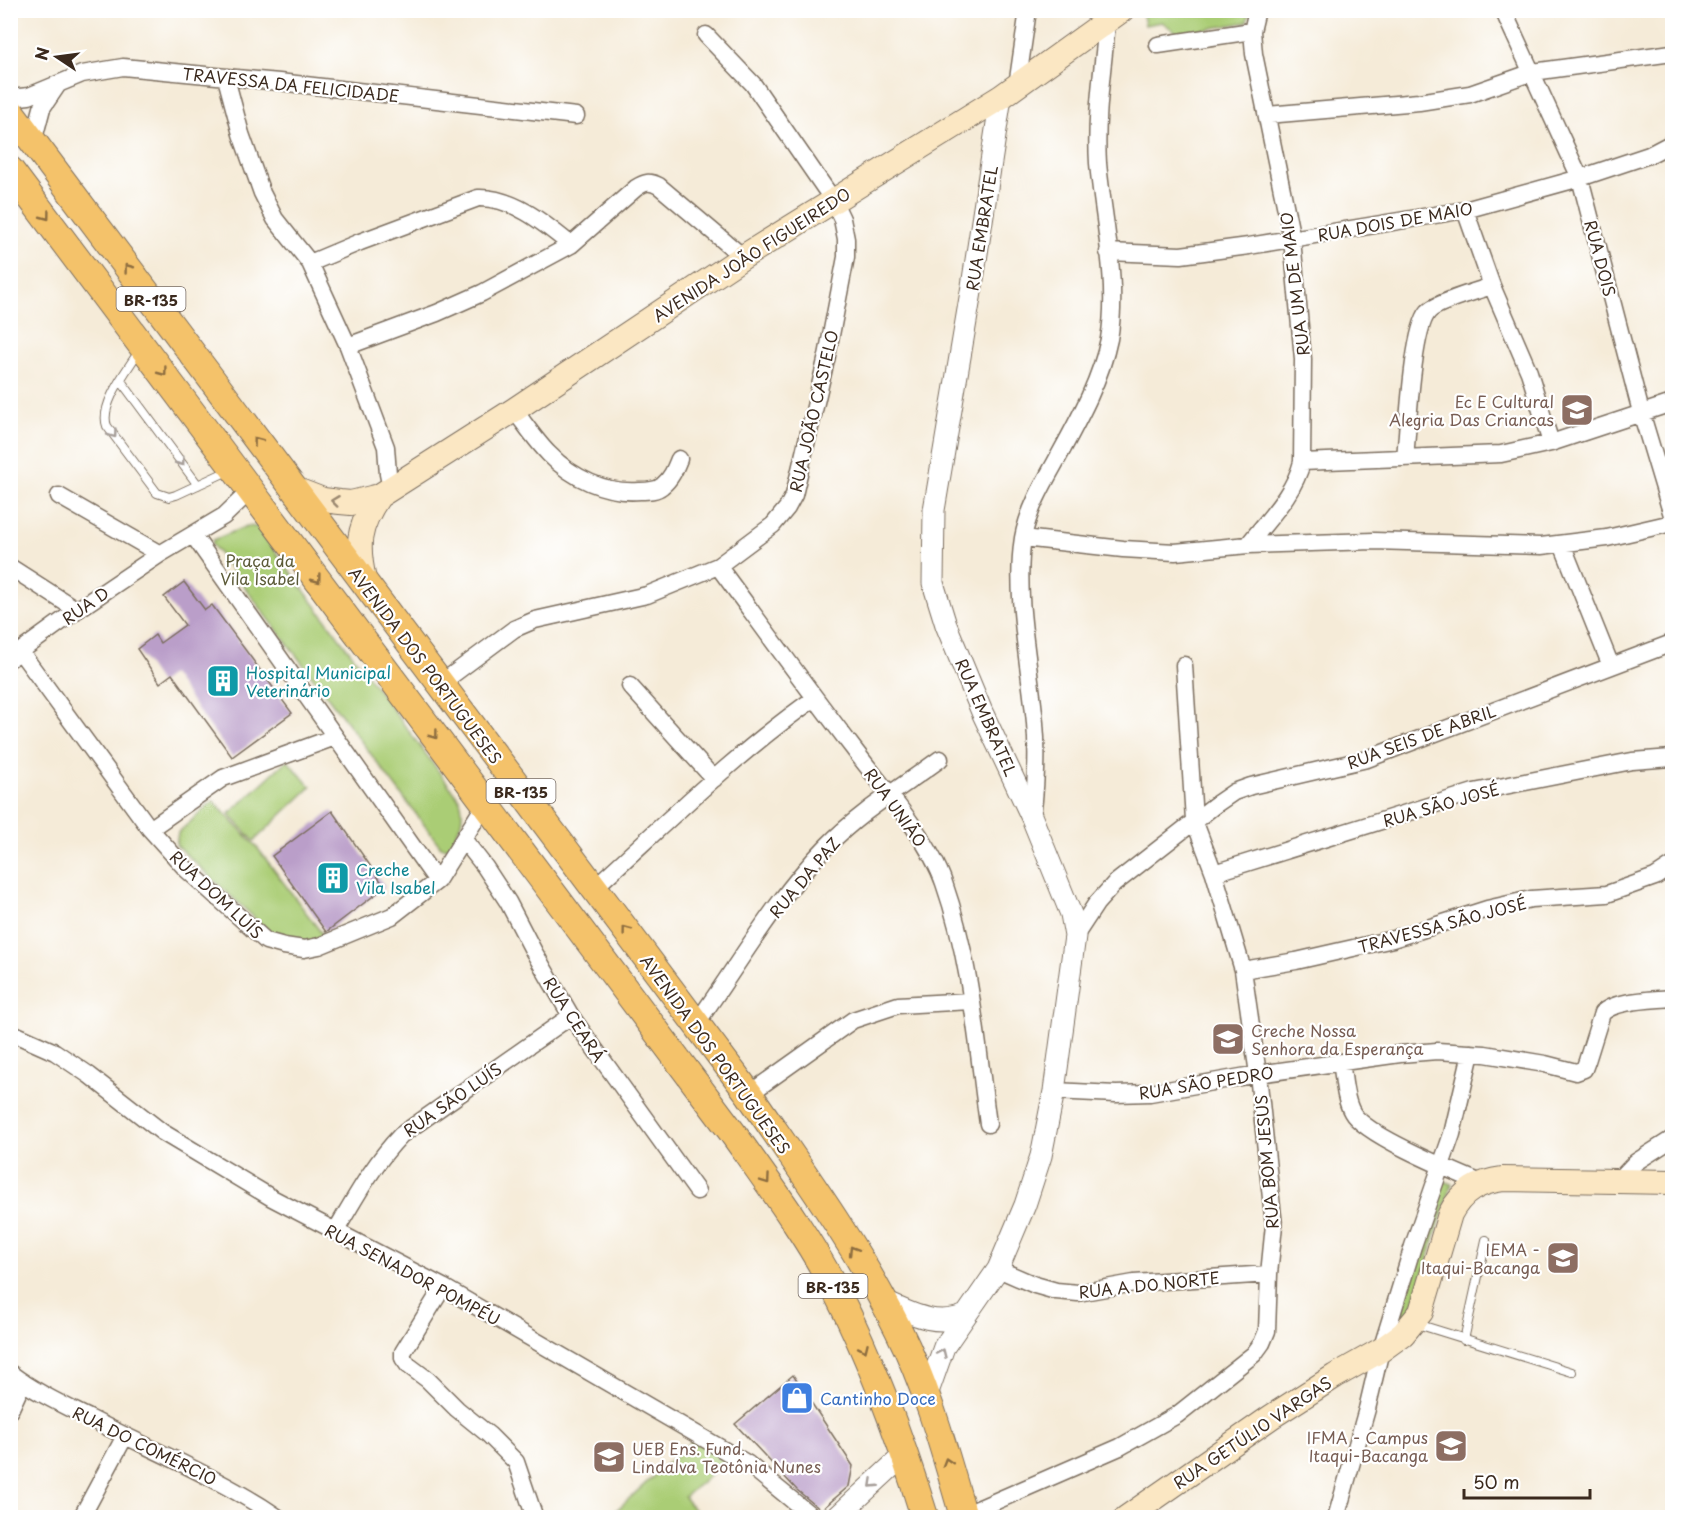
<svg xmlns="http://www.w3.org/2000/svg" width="1683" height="1528" font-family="'Playpen Sans',sans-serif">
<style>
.green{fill:#aacd75;stroke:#727c4a;stroke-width:1.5}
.building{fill:#ba9ec9}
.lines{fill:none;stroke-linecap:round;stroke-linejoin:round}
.service-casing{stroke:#7c6e5f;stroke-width:10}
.minor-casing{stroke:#7c6e5f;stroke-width:19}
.tertiary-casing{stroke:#7c6e5f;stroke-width:23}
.secondary-casing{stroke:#7c6e5f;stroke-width:26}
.trunk-casing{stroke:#7c6e5f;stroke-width:29}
.service{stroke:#fff;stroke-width:8}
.minor{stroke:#fff;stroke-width:16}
.tertiary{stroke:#fff;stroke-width:21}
.secondary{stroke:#fbe7c3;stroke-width:24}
.trunk{stroke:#f4c26a;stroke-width:27}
.oneway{stroke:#8e6e40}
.oneway2{stroke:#a79f9a}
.oneway3{stroke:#9b8870}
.labels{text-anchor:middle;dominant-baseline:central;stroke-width:4.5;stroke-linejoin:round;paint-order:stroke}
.shield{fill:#fff;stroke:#766a62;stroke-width:1.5}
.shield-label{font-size:15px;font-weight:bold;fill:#3b2a1e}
.street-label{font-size:16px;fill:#3b2a1e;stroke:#fff}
.education-label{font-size:16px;fill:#785e54;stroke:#fff;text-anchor:end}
.park-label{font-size:16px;fill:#5c5b38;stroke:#fff}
.culture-label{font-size:16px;fill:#0d838f;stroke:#fff;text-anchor:start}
.shop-label{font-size:16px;fill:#366cbe;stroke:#fff;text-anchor:start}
</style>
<rect width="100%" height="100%" fill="#fff"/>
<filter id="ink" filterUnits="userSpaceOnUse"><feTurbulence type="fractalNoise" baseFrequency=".0167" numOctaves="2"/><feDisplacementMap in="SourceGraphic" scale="12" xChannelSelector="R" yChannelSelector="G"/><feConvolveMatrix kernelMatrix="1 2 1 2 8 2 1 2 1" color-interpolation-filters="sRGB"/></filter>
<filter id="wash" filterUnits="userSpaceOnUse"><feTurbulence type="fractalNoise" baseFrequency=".008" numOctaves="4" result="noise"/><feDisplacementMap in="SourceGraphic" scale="24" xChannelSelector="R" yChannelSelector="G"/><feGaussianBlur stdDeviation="1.35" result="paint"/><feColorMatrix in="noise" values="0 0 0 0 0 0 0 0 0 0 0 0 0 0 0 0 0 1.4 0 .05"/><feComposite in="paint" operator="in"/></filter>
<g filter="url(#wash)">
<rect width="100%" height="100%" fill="#f5ebd8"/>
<!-- green -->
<path class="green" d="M1142,11H1250L1247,22L1179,34L1162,22L1145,25Z
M247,526L257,527L460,800C466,819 458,831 449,848L441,847L212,544L213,540Z
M287,760L311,787L254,841L229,814Z
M213,801L256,846L326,939L312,944L276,938L176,845L178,833Z
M1442,1180L1452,1184L1411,1311L1400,1321L1407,1287Z
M693,1440L729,1459L684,1497L700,1517L608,1518Z"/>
<g id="blocks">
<!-- building -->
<path class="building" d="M184,582L205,610L212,605L292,713L232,757L172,674L160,683L137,649L155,635L160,643L185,625L164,597Z
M332,811L385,887L326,932L272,856Z
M793,1375L853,1466L849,1486L821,1510L797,1490L735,1424Z"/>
</g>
</g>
<g filter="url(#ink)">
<use href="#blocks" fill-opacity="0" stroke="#7c6e5f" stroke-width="1.5"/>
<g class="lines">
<!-- service casing -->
<g class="service-casing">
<path id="service" d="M10,18L15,10
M139,351C128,369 99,405 107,426L157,493L169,497L176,495L230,470
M121,381L198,485
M1414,1323L1572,1372
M1464,1340L1486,1240"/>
</g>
<!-- minor casing -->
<g class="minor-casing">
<path id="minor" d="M1503,10L1580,178L1641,412L1672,515
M1158,45L1252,31
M226,78L241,134L262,193L275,219L310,263L348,346L386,447L388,474L391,488
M1017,86L1028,10
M10,98L29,96L82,74L123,67L279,82L576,116
M1267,115L1419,102L1470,94L1533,72L1672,53
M33,142L42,108L57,86
M1108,252L1181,255L1249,246L1465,210L1580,178L1649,155L1672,143
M310,263L360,242L478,198C513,197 544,223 571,245
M1492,286L1529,372L1551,443
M348,346L437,313L482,293L571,245L636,188C645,182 649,181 659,186L743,257
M514,410C525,424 536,441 549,454C572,478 606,494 640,491C648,491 656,491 662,486C671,479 675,469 679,459
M1405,458C1408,429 1412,331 1428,312C1435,303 1479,290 1492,286L1465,210
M1302,462L1501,454L1551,443L1672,403
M59,496L160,554
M193,535L437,881
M1023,538L1123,549L1175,552L1248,545L1374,541L1541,546L1607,538L1672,523
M1562,544L1611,666
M1248,545C1268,519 1294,494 1302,462L1303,359L1292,239L1254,54L1252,31L1257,10
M718,566C763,627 807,688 853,748C883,788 928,837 944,883C971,960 977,1044 988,1124
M10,567L77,610
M20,651L150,829L186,869L266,941L284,946L304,949L319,946L392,916L437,881L486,803
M11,658L77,610L160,554L224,516L251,490
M440,684L514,629L535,620L647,595L718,566L773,525L787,508L794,495L827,356L846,257V239L842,219L833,200L753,84L706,35
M630,686L714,779
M1032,818C1036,786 1038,755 1035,723C1030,666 1014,594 1023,538C1028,511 1042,486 1055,463C1076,424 1100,383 1109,339C1119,283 1103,219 1098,163C1095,117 1103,68 1107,23
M150,829L223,778L335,737
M464,840L485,867L508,902L534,952L571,1016L697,1191
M1214,873L1474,792L1632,761L1672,758
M594,888C666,823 735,754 815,698
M1075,936L1096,904L1114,884L1215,805L1234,792L1251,786L1367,759L1672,643
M1243,970L1296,961L1393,939L1487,909L1531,899L1607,894L1655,877L1672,866
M696,1024C738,965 777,897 827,846C860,812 902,787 940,759
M10,1032L55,1052L89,1075L162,1132L272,1198L443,1287L748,1464L814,1518
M1341,1062C1344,1078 1344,1098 1352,1112C1364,1135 1455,1172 1481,1183
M1054,1091L1116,1094L1150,1093L1258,1074L1400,1054L1437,1051L1485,1054L1545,1064L1576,1072L1584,1069L1587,1061L1602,1013C1615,1000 1652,1000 1671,998
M749,1094L853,1020L898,1005L971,1001
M1618,1181L1636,1162L1672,1139
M335,1232C355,1198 374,1163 401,1135L571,1016
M998,1269L1035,1285L1056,1291L1078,1293L1134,1283L1269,1274
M443,1287L403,1352V1358L408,1365L428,1380L457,1409L489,1435L516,1462L535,1518
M10,1373C35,1392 63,1405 91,1419C154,1451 220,1478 279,1518
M10,1410L23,1382
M964,1515L1120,1447L1177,1415L1254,1354L1262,1343L1267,1331L1269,1274L1274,1225L1271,1198L1258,1074L1243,970L1214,873L1194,820L1184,665
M81,1518L125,1436
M1336,1518L1367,1409L1381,1350L1413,1246L1452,1134L1471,1053"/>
</g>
<!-- tertiary casing -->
<g class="tertiary-casing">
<path id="tertiary" d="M883,1301C910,1313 936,1328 966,1315
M927,1395L944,1347L998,1269L1025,1205L1041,1156L1054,1091L1075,936L1071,914L1032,818L982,712L946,625L933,583L934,510L972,286L1001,97
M836,1518L905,1454"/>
</g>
<!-- secondary casing -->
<g class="secondary-casing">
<path id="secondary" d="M292,488L323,500L340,502L351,503L379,496L514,410L743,257L1001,97L1122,10
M365,584C356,546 357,528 379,496
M1126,1518L1271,1417L1335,1376L1381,1350L1403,1334L1421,1312L1450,1214C1462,1191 1479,1182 1503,1179L1672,1182"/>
</g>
<!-- trunk casing -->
<g class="trunk-casing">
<path id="trunk" d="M10,111L749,1094C801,1170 857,1246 898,1329C928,1389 945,1453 964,1518
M10,170L732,1132C769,1184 808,1236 837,1293C874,1365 901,1440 925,1518"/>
</g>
<!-- service -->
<use href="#service" class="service"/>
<!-- minor -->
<use href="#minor" class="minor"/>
<!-- tertiary -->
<use href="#tertiary" class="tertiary"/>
<!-- secondary -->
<use href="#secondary" class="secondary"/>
<!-- trunk -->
<use href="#trunk" class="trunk"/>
</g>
<!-- one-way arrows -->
<defs><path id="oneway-chevron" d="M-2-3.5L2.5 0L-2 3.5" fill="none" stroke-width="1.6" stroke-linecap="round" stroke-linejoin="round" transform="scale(1.5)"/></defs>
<g class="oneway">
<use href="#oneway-chevron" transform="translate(46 216) rotate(53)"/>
<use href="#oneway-chevron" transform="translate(128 268) rotate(-127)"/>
<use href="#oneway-chevron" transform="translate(163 372) rotate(53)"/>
<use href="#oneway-chevron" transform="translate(257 441) rotate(-127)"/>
<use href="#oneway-chevron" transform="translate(317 579) rotate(53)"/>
<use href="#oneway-chevron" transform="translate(434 735) rotate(53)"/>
<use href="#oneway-chevron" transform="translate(626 930) rotate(-127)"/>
<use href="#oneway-chevron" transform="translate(766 1180) rotate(55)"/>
<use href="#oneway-chevron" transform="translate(853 1250) rotate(-121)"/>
<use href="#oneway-chevron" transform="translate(864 1348) rotate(66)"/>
<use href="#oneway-chevron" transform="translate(947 1462) rotate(-107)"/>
</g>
<g class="oneway2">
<use href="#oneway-chevron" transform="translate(113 434) rotate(54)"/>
<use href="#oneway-chevron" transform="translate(181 462) rotate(53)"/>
<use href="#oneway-chevron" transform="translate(942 1353) rotate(-66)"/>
<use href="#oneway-chevron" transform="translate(873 1484) rotate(137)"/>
</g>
<use class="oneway3" href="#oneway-chevron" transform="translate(335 501) rotate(-173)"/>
</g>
<!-- icons -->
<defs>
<g id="school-square" transform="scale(1.725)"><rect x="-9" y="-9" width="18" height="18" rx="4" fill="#8d6e63" stroke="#fff"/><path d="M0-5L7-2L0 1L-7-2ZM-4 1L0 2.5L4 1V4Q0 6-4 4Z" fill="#fff"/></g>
<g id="building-square" transform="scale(1.725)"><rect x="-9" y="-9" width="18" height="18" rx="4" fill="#0f9aa8" stroke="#fff"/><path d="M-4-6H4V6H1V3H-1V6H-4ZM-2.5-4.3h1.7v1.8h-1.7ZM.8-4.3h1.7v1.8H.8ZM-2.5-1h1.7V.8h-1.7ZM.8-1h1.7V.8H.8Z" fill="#fff"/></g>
<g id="university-square" transform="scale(1.725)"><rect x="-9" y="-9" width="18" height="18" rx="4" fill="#8d6e63" stroke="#fff"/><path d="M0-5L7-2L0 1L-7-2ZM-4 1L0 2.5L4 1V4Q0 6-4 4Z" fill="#fff"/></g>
<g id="shop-square" transform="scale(1.725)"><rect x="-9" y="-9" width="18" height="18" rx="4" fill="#3f7fe0" stroke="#fff"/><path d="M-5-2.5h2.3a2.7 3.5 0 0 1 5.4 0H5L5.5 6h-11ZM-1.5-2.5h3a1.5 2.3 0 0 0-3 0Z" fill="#fff"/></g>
</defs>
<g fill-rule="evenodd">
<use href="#school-square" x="1577" y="410"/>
<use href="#building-square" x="223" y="681"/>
<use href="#building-square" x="333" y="878"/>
<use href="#school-square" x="1228" y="1039"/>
<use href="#university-square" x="1563" y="1258"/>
<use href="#shop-square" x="797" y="1398"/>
<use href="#university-square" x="1451" y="1446"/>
<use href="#school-square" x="609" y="1457"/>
</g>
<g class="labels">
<!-- shield labels -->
<g class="shield">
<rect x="116.5" y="287" width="69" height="24" rx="4.5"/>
<rect x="486.5" y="779" width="69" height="24" rx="4.5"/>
<rect x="798.5" y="1274" width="69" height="24" rx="4.5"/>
</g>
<g class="shield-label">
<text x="151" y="299">BR-135</text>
<text x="521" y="791">BR-135</text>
<text x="833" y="1286">BR-135</text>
</g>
<!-- street labels -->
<g class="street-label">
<text transform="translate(291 84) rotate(6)">TRAVESSA DA FELICIDADE</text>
<text transform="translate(1395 221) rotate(-10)">RUA DOIS DE MAIO</text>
<text transform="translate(981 228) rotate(-81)">RUA EMBRATEL</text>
<text transform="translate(751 254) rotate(-33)">AVENIDA JOÃO FIGUEIREDO</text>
<text transform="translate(1601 258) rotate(75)">RUA DOIS</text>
<text transform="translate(1294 284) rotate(-97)">RUA UM DE MAIO</text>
<text transform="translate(813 411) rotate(-77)">RUA JOÃO CASTELO</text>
<text transform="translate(85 605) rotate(-35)">RUA D</text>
<text transform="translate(426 665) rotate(53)">AVENIDA DOS PORTUGUESES</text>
<text transform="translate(987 717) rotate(66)">RUA EMBRATEL</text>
<text transform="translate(1421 736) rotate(-20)">RUA SEIS DE ABRIL</text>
<text transform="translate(1441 804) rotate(-16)">RUA SÃO JOSÉ</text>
<text transform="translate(896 807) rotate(54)">RUA UNIÃO</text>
<text transform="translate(804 877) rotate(-50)">RUA DA PAZ</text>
<text transform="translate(217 894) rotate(43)">RUA DOM LUÍS</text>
<text transform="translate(1442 924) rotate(-15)">TRAVESSA SÃO JOSÉ</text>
<text transform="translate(575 1019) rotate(57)">RUA CEARÁ</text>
<text transform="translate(716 1054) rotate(54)">AVENIDA DOS PORTUGUESES</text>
<text transform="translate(1206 1082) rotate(-9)">RUA SÃO PEDRO</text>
<text transform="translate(452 1099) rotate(-35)">RUA SÃO LUÍS</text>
<text transform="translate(1266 1162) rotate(-95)">RUA BOM JESUS</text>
<text transform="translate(413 1274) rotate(28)">RUA SENADOR POMPÉU</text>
<text transform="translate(1149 1284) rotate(-6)">RUA A DO NORTE</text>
<text transform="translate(1252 1432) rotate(-34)">RUA GETÚLIO VARGAS</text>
<text transform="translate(145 1445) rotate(26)">RUA DO COMÉRCIO</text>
</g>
<!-- education labels -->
<g class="education-label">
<text x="1554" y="401">Ec E Cultural<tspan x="1554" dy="18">Alegria Das Criancas</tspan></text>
<text x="1251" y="1030" text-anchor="start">Creche Nossa<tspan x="1251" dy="18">Senhora da Esperança</tspan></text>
<text x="1540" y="1249">IEMA -<tspan x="1540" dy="18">Itaqui-Bacanga</tspan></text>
<text x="1428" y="1437">IFMA - Campus<tspan x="1428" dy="18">Itaqui-Bacanga</tspan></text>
<text x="632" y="1448" text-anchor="start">UEB Ens. Fund.<tspan x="632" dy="18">Lindalva Teotônia Nunes</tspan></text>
</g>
<!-- park labels -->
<g class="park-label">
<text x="260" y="560">Praça da<tspan x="260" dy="18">Vila Isabel</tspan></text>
</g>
<!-- culture labels -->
<g class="culture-label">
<text x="246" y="672">Hospital Municipal<tspan x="246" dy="18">Veterinário</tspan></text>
<text x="356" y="869">Creche<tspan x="356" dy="18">Vila Isabel</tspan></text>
</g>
<!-- shop labels -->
<g class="shop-label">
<text x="820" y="1398">Cantinho Doce</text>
</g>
</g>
<!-- margin -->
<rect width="1683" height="1528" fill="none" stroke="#fff" stroke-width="36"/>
<!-- north arrow -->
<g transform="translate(57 57) rotate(283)" stroke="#ffffff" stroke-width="4.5" paint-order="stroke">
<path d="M0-4.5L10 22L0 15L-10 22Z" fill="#3b2a1e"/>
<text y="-9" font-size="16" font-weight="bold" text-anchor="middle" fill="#3b2a1e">N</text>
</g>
<!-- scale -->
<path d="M1464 1489v9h126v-9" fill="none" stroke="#3b2a1e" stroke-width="3"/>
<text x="1473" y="1489" font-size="18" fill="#3b2a1e" stroke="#ffffff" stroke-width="4.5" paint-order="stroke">50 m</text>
</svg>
